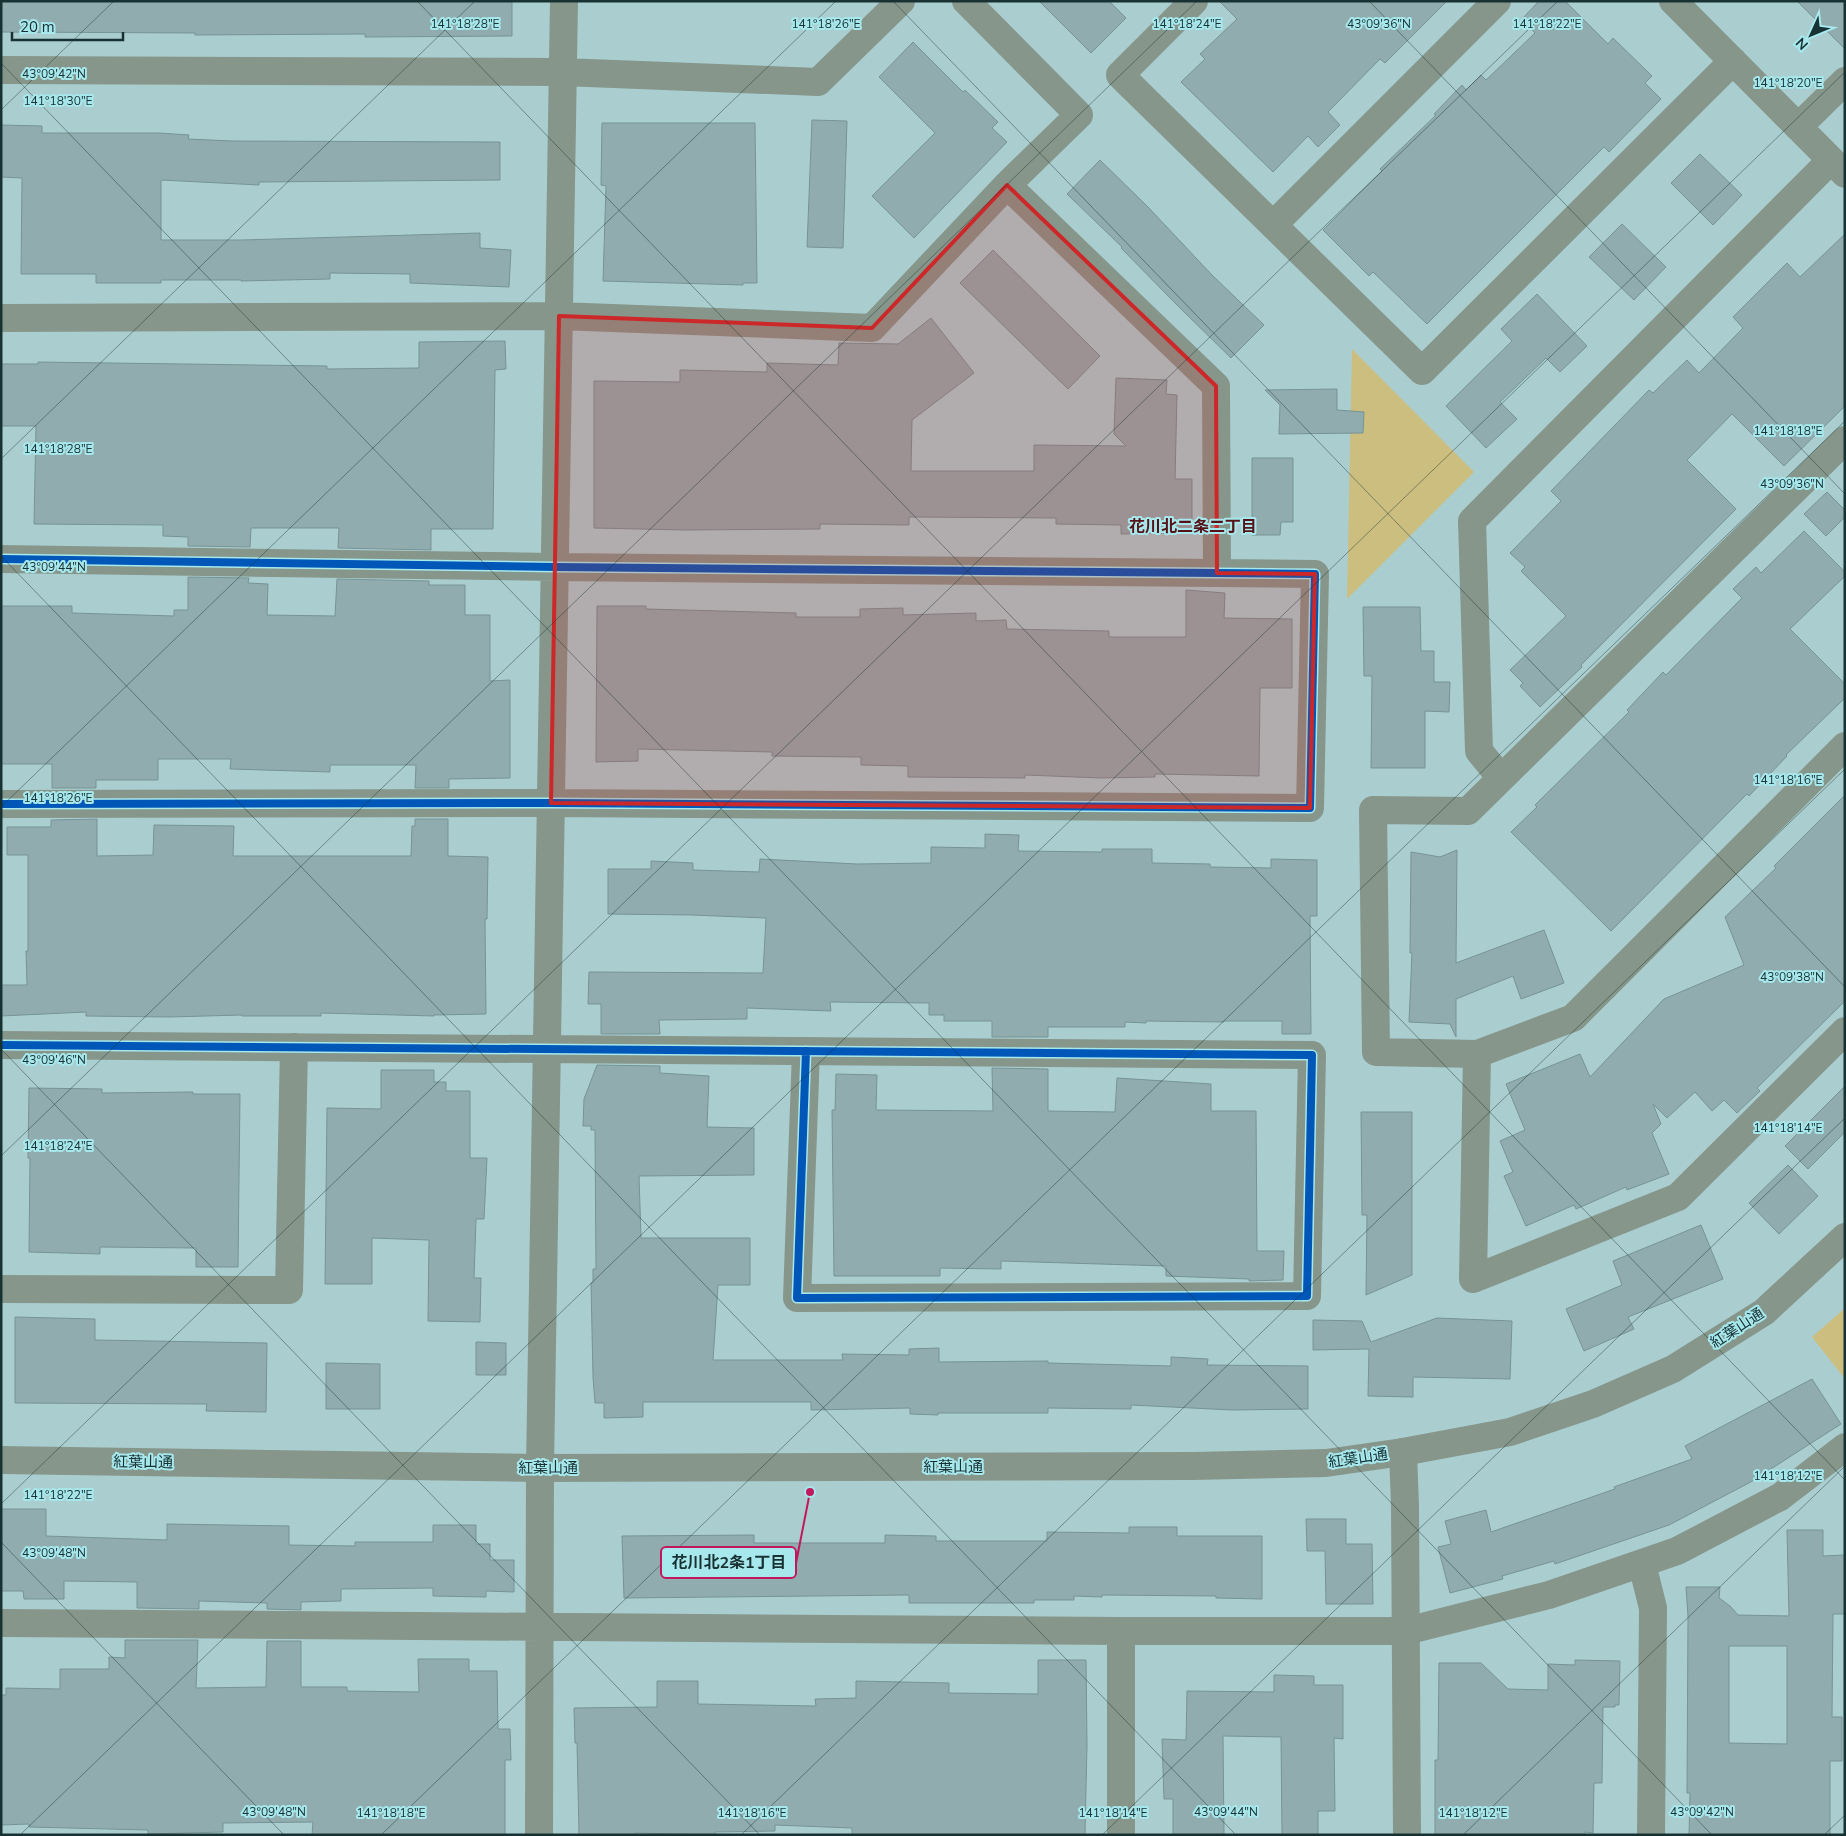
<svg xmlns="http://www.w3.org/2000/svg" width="1846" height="1836" font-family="'Nunito Sans','Noto Sans JP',sans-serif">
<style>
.green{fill:#ccbe7f}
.building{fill:#90acae;stroke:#769395;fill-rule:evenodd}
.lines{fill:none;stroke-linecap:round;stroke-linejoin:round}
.minor{stroke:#86968b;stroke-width:28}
.tertiary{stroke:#86968b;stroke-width:28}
.cycleway-casing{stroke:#a7e8ed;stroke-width:11}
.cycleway{stroke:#0057b8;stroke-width:8}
.marked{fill:#cc2829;fill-opacity:0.2;stroke:#cc2829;stroke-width:4;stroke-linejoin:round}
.ticks{fill:none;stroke:#183234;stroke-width:1;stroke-opacity:0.45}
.labels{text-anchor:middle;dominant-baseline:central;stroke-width:4;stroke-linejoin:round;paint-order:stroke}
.street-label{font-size:15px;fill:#183234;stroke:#a7e8ed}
.neighbourhood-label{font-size:16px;font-weight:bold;fill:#571217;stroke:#a7e8ed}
.ticks-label{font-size:12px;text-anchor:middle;fill:#183234;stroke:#a7e8ed;stroke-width:4;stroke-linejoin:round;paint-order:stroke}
.leader{fill:none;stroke:#c2185b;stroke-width:2}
.callout-dot{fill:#c2185b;stroke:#a7e8ed;stroke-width:2}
.callout{fill:#a7e8ed;stroke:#c2185b;stroke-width:2}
.callout-label{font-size:16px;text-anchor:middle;font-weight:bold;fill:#183234}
</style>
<rect width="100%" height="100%" fill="#aaced0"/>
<!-- green -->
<path class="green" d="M1352,349L1474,472L1347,599Z
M1845,1308V1379L1812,1337Z"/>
<!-- building -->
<path class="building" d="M1,1H512V36L365,37V34L195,35V33L1,32Z
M1039,1H1109L1126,18L1091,53Z
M1219,1H1447L1385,63L1380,59L1328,112L1340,125L1318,147L1308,136L1273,172L1181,82L1205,59L1200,54L1237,19Z
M1539,1H1565L1608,44L1613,38L1652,76L1645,83L1661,99L1609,152L1604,147L1427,324L1373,272L1369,276L1323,230L1382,171L1380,169L1436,115L1434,114L1462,85L1466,90L1481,75L1486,80L1535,33L1522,19Z
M1797,1H1845V49Z
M913,42L963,92L965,90L998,122L992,128L1007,142L914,238L872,196L935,133L879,77Z
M812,120L847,121L843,248L807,247Z
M602,123H755L757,283H743V285L603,281L606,186L601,185Z
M1,125L42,126V133H159L189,135L188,139L232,141L500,142V180L259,182V185L161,180V240H242L480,233V248L511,250L509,287L410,283V274L330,273V279L241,281V280H161V283H96V274H21L22,178L1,177Z
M1700,154L1742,195L1713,225L1671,183Z
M1100,160L1148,207L1212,275L1264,325L1231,358L1178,306L1121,248L1122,247L1067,194Z
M1622,224L1666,267L1634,300L1589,257Z
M1845,234V406L1784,466L1732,414L1687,460L1736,509L1581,665L1582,667L1540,707L1520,686L1523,683L1510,670L1566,616L1521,571L1525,567L1510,553L1561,501L1551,491L1649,390L1653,393L1687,360L1699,373L1743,328L1733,317L1787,263L1800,277Z
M993,250L1100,356L1068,389L960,283Z
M1537,294L1587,346L1560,372L1546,358L1500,402L1517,419L1486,448L1446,406L1512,341L1501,329Z
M931,318L974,373L912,420L911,471H1034V445L1126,446L1114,434L1116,378L1167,380L1166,394L1177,395L1175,479H1192V533L1121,534V525L1056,524V518L909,517V525L820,524V529L684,530L594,528V381L680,382V370L767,372V363L838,365L839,343L898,344Z
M505,341L506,369L495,370L493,529H431V550L338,548L339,528H251L250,547L188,546V537L163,536V525L34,524L36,426H1V364H38V362L327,366V369L419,368V342Z
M1337,389V410L1364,412L1363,433L1279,434L1280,405L1265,390Z
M1252,458H1293V522H1281L1280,535H1252Z
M1827,492L1845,510V517L1826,536L1804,514Z
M1804,531L1845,572V576L1790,629L1845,684V698L1786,755L1787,756L1749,796L1747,794L1611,931L1511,832L1537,807L1535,805L1629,712L1627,710L1663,672L1666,675L1742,598L1733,589L1756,567L1761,573Z
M188,577L249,578L248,583L268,584L267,615L335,616L337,579L429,581V585H465V615H490V681L510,680V778L449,779V788H415L416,765H330V772L230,769L231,759H158V780H96V788H52V764H1V606H72V613L174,616V610H188Z
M1186,590L1225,593L1224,618L1292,619V688H1260L1259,776L1155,774V777L1101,778L1025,775V778L908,777V766L861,765V757L772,756V752L638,749V761L596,762L597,606H646V609L796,613V617H860V609L903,608V615L976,613V621L1006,620L1007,629L1109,631V637H1186Z
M1363,607H1420L1421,651H1434V682H1450L1449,712L1425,711V768H1371L1372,676H1364Z
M1845,795V1001L1757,1088L1760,1091L1737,1113L1724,1100L1712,1111L1695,1092L1667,1118L1653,1104L1661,1124L1652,1133L1669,1174L1627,1190L1626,1187L1576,1209L1574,1205L1526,1226L1504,1176L1513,1172L1500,1141L1525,1130L1506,1084L1580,1054L1590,1077L1664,999L1744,965L1725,917L1776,868L1774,866Z
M97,819V856L153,855L154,825L234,826L233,856H411L412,826H415V819H448V856L488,857L487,919H485L486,1014L434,1015V1016L321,1013V1016H242V1015L169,1017L86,1016V1012L1,1016V985H27L26,951H28V855H7V827H51V820Z
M985,834L1019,835L1018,851L1102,852V849H1152V863L1210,864V867L1271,868V859L1317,860V916H1310L1311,1034H1282V1021H1224V1022L1146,1021V1023L1125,1022V1027H1048V1037H992V1021H944V1015H929V1003L830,1002L831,1011L747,1008V1019L659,1020L660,1034H601V1004H588L589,972L763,973L766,918L692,915L608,914V869H651V861L693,863V870L759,872L760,859L857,864L931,863V847L985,848Z
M1457,850L1456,963L1544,930L1564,983L1521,999L1513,976L1456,999V1037L1450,1024L1409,1022L1412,953H1410L1411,852L1440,857Z
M597,1065L660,1066V1073L709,1076L707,1127L754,1128V1175L639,1176L641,1238H750V1285H718L713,1360H843L842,1354L909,1355V1349L939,1348V1362L1048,1361V1363L1171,1366V1357L1208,1359L1207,1365L1308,1366V1409L1232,1410L1131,1405V1409L1048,1408V1413H938V1415L910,1414V1408L811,1410V1402H643V1417L604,1418V1403H595L593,1377L591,1283H593V1269H596L595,1130H591V1126H583L584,1099Z
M992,1068L1048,1069V1111L1115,1112L1117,1078L1211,1084V1111H1256L1257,1251H1284L1283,1280L1249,1281V1279L1166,1276V1266L1001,1261V1269L940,1268V1276H834L832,1110H835L836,1074L877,1075L876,1109L877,1110L993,1111Z
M381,1070H434V1082H446V1091H470V1158H487L484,1219H476L474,1278H481L480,1322L428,1321L429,1240L372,1238V1284H325L327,1108L381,1109Z
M1845,1086V1132L1808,1169L1785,1146Z
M29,1088L102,1089V1093L193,1092V1094H240L238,1267H196V1248L100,1247V1254L29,1252L30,1158H28Z
M1361,1112H1412V1275L1366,1295L1367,1215H1362Z
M1788,1165L1818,1196L1779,1234L1749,1203Z
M1701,1225L1723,1279L1628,1317L1634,1329L1584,1351L1566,1309L1622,1285L1613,1261Z
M15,1317L95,1319V1340L267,1343L266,1412L206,1411L207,1404L15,1403Z
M1437,1318L1512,1321L1510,1379L1413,1377V1397L1368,1396L1369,1349L1313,1350V1320L1362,1321L1371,1342Z
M476,1342L506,1343V1375H476Z
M326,1363L380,1364V1409H326Z
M1812,1379L1841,1424L1763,1474L1764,1475L1669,1525L1555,1564L1554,1561L1502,1576L1503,1579L1450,1593L1438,1547L1451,1544L1445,1521L1486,1510L1491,1532L1615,1489L1614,1487L1692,1459L1685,1446Z
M1,1509H46V1536L167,1540V1524L289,1526V1545L355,1546V1542H433V1525H476V1544H490V1560H514V1592L486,1591V1597L433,1596V1588L341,1589V1601L301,1602V1610L267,1609V1603L199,1601V1609L137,1608V1582L64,1581V1599H24L23,1591H1Z
M1306,1519H1346V1544H1372L1373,1604H1326L1325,1551H1307Z
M1129,1527H1177V1536H1262V1599L1216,1598V1596L1102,1595V1597L1074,1596V1600H1034V1603H909V1595L624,1598L622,1536L754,1535V1543H885V1535L936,1536V1541H1047V1532L1129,1533Z
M1787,1530H1823V1556L1845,1555V1614H1833L1832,1717H1842V1761H1830V1835H1689L1690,1793H1687L1688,1616L1686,1587H1720L1719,1598L1730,1606L1738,1615L1789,1616ZM1729,1646H1787V1744L1729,1743Z
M125,1640H198L196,1688L266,1687L267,1641H301V1687H347V1691L419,1692L418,1659H469V1671H497L498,1729H510L511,1760H505V1835H312L313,1822L223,1823V1832L148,1834V1830L29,1827V1824L1,1825V1695H6V1688L60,1689V1669H109V1657L125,1658Z
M1038,1660H1086L1087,1745L1085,1835H852V1828L775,1825V1831L715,1832V1835L635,1833V1835H579L577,1743H575L574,1708L657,1707V1681H698V1704L816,1706L815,1699L856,1698V1681L949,1683V1693L1038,1694Z
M1575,1660L1620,1661L1619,1705H1615V1707H1603L1602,1783H1594L1593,1833L1585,1832V1835H1435V1760H1438L1439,1663H1481L1508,1689L1548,1690V1664L1575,1665Z
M1274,1675L1314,1676V1685H1343V1739L1334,1738L1335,1811H1318V1835H1282L1281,1737L1223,1736L1224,1835H1173V1799H1164L1162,1739L1186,1740L1187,1691L1274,1692Z"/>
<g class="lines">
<!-- minor -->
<path class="minor" d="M1194,1L1120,75L1422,371L1733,61
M1673,1L1845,174
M1,70L563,72L818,82L901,1
M1798,127L1845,81
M1007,185L1216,386L1217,573
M1273,225L1497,1
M1,318L559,316L872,328L1007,185L1079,115L966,1
M1845,440L1468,811L1373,810L1376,1052L1477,1054L1573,1018L1845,746
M1,559L555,567L1315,574L1310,808L551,803L1,804
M1501,778L1479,751L1472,521L1831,160
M1,1045L1312,1055L1307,1296L797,1298L806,1051
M1477,1054L1473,1279L1678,1197L1845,1031
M1,1289L289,1290L294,1047
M1403,1452L1405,1506L1407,1835
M1642,1564L1653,1608L1651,1835
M1,1623L1121,1631H1406L1549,1595L1677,1551L1780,1497L1845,1447
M539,1835L540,1468L564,1
M1121,1835V1631"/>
<!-- tertiary -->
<path class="tertiary" d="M1,1460L540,1468L1193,1466L1326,1463L1403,1452L1510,1432L1593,1404L1673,1369L1764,1312L1845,1237"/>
<!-- cycleway casing -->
<g class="cycleway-casing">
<path id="cycleway" d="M1,559L555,567L1315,574L1310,808L551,803L1,804
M1,1045L1312,1055L1307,1296L797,1298L806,1051"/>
</g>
<!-- cycleway -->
<use href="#cycleway" class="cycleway"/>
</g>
<!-- marked area -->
<path class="marked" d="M1007,185L1216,386L1217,573L1315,574L1310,808L551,803L559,316L872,328Z"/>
<!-- ticks -->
<path class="ticks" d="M417,1L1845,1480M893,1L1845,987M1369,1L1845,494M1,63L1712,1835M1,110L114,1M1,459L475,1M1,556L1236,1835M1,807L836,1M1,1049L760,1835M1,1156L1197,1M1,1504L1558,1M1,1542L284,1835M20,1835L1845,72M381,1835L1845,421M741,1835L1845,769M1102,1835L1845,1118M1463,1835L1845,1466M1824,1835L1845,1815"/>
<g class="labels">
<!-- street labels -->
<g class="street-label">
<text transform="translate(1737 1328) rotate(-33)">紅葉山通</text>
<text transform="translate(1358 1458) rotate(-8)">紅葉山通</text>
<text transform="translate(143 1462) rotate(1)">紅葉山通</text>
<text x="953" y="1467">紅葉山通</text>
<text x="548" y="1468">紅葉山通</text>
</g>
<!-- neighbourhood labels -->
<g class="neighbourhood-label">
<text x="1193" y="527">花川北二条二丁目</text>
</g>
</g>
<g class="ticks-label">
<text x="465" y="28">141°18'28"E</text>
<text x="826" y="28">141°18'26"E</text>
<text x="1187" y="28">141°18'24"E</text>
<text x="1547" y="28">141°18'22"E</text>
<text x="1379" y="28">43°09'36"N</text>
<text x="54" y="78">43°09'42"N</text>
<text x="1788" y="87">141°18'20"E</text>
<text x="58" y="105">141°18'30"E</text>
<text x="1788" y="435">141°18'18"E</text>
<text x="58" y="453">141°18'28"E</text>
<text x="1792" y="488">43°09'36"N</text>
<text x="54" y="571">43°09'44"N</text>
<text x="1788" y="784">141°18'16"E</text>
<text x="58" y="802">141°18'26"E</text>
<text x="1792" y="981">43°09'38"N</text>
<text x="54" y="1064">43°09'46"N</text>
<text x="1788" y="1132">141°18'14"E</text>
<text x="58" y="1150">141°18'24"E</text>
<text x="1788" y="1480">141°18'12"E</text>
<text x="58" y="1499">141°18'22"E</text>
<text x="54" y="1557">43°09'48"N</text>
<text x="274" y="1816">43°09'48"N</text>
<text x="1226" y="1816">43°09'44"N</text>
<text x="1702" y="1816">43°09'42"N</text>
<text x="391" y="1817">141°18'18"E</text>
<text x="752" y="1817">141°18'16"E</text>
<text x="1113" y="1817">141°18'14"E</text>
<text x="1473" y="1817">141°18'12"E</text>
</g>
<!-- callouts -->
<path class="leader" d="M810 1492L796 1563"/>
<circle class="callout-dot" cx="810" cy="1492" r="5"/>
<rect class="callout" x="661" y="1547" width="135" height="31" rx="5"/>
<g class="callout-label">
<text x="729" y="1568">花川北2条1丁目</text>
</g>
<!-- border -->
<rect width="1846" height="1836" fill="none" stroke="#183234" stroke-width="5"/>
<!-- north arrow -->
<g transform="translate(1811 35) rotate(226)" stroke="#a7e8ed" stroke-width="4" paint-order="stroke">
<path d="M0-4L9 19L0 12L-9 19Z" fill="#183234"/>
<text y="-8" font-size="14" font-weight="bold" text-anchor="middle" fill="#183234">N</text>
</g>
<!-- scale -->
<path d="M12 32v8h111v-8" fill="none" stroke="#183234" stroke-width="2.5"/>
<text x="20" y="32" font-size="15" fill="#183234" stroke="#a7e8ed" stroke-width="4" paint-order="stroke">20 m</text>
</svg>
